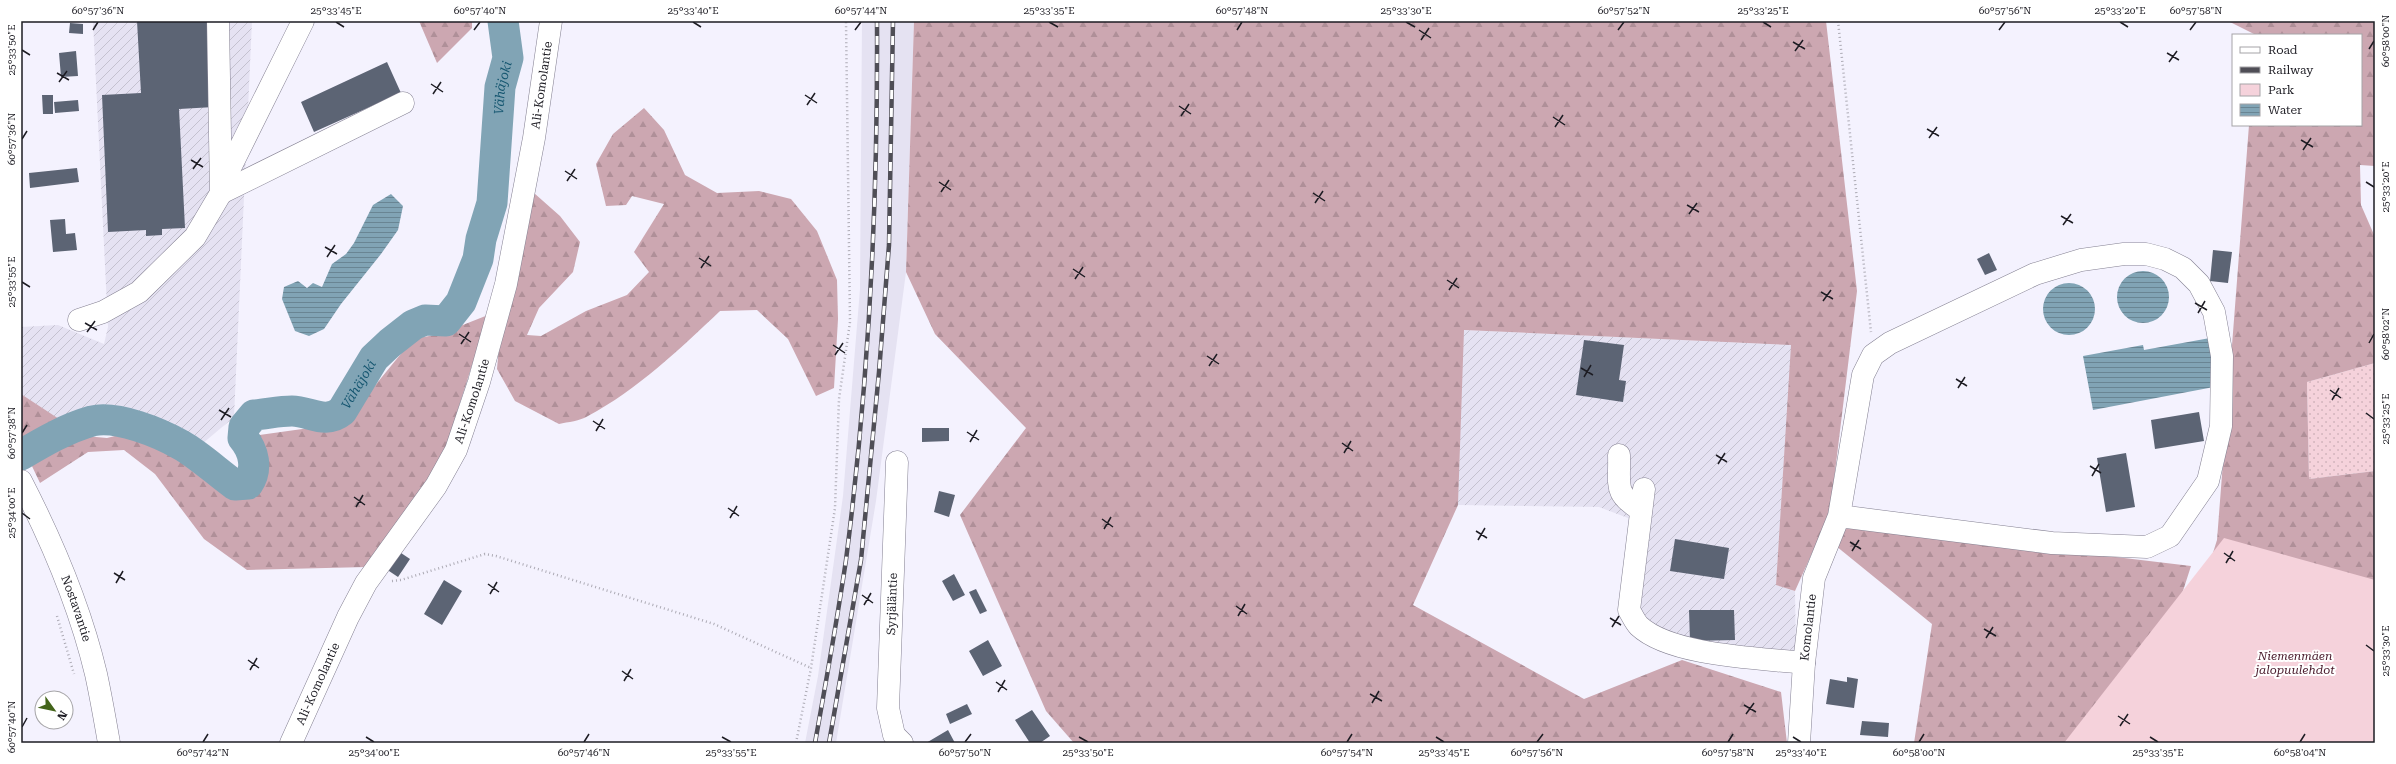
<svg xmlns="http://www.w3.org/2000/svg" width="2396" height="764" font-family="'Roboto Serif',serif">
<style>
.built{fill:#e5e2f2}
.industrial{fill:url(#industrial-furrows)}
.grass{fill:url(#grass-dots)}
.forest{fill:url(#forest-firs)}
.park{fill:#f5d2db}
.water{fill:url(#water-rules)}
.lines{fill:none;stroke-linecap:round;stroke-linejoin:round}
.river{stroke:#81a4b5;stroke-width:31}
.building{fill:#5c6474}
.minor-casing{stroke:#848092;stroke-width:23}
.path{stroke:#adabb5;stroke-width:2.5;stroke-dasharray:1 3;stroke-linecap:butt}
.minor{stroke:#fff;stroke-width:22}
.rail-casing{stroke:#4f4e56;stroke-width:4.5}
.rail{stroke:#fff;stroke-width:3;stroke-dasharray:9;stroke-linecap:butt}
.ticks{fill:none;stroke:#1d1c23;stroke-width:1.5}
.labels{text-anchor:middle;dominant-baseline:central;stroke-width:4;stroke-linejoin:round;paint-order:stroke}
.street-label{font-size:12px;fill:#1d1c23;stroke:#fff}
.park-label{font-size:12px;font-style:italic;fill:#48192a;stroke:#fff}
.water-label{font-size:13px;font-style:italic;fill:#155670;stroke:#fff}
.neatline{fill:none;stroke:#1d1c23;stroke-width:1.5}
.ticks-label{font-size:10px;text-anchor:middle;fill:#1d1c23}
</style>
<defs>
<pattern id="industrial-furrows" width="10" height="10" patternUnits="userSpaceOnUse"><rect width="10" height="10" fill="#e5e2f2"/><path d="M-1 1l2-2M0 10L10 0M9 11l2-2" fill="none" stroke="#c4c1cf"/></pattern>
<pattern id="grass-dots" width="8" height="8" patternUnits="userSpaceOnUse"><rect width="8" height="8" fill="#f5d2db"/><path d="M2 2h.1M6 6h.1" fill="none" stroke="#d2b4bc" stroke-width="1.8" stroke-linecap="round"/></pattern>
<pattern id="forest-firs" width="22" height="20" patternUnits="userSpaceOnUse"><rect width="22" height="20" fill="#cca7b1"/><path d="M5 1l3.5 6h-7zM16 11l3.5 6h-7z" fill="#af8f98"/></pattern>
<pattern id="water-rules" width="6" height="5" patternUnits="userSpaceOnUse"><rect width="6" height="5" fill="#81a4b5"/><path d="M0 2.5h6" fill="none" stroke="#698593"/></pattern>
</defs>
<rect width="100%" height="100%" fill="#f4f2fe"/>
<!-- built -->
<path class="built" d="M862,21H914L906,272L876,501L836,743H805L818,676L843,496L860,289Z"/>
<!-- industrial -->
<path class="industrial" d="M93,21H252L234,417L202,444L105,408L66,424L21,394V327L58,325L104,344L108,327Z
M1463,330L1792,345L1776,585L1795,591L1796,653L1692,645L1664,636L1635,611L1649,526L1599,507L1458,505Z"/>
<!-- grass -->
<path class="grass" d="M2375,363V471L2309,479L2307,382Z"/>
<!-- forest -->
<path class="forest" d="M419,21H472V28L437,63Z
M914,21H1826L1857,291L1830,513L1795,591L1776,585L1791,345L1464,330L1458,505L1413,605L1584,699L1682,660L1781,692L1787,743H1074L1046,711L960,515L1026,428L935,334L906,272Z
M2228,21H2375V166L2360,165L2361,205L2375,237V363L2307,382L2309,479L2375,471V743H2153L2217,540L2249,125H2361V35H2256Z
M644,108L664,130L685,175L717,193L759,191L791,199L817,231L837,280L838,319L834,388L816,396L788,339L757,310L720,311C680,349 637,390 588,416C580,421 568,422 559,424L515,401L497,369L501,323L534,193L560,216L580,242L573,272L539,308L527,335L541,336L586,311L627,295L649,272L634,252L664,204L632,196L626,205L606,206L596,164L613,134Z
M488,315L445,450L430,483L367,567L247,570L204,539L155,474L124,450L88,452L40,483L21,443V394L85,436L107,438L123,434L168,452L217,482L240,492L258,481V461L253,436L338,424L364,399L413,339L440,334Z
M1846,525L2191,566L2134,743H1914L1932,624L1836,546Z"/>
<!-- park -->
<path class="park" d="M2224,538L2375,580V743H2064Z"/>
<!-- water -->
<path class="water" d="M391,194L403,206L398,230L381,254L341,304L324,329L309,336L295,331L282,299L284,287L298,281L307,288L313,283L322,287L332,264L346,254L354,243L373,205Z
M2117 297a26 26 0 1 1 52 0a26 26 0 1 1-52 0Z
M2043 309a26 26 0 1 1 52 0a26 26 0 1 1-52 0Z
M2210,338L2219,386L2093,410L2083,356L2143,345L2144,350Z"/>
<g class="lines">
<!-- river -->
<path class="river" id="s1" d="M21,455C43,442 67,428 92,421C117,415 160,433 181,445C199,455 218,473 235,485L248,484C258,469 254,451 243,438L244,427L254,415C267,414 279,411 292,411C310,411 325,425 342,411L374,358L390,343L413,325L425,320L446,321L461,302L478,259L481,239L492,203L500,87L508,58L503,21"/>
</g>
<!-- building -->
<path class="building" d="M137,21H210L214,107L179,109L185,228L162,229V235L146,236V230L108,232L102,95L141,93Z
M70,23L83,24V34L69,33Z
M76,51L78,76L61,77L59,53Z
M387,62L401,93L314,132L301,102Z
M42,95H53V114H43Z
M78,100L79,111L55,113L54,102Z
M77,168L79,182L30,188L29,173Z
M65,219L66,234L75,233L77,250L53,252L50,220Z
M2213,250L2232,252L2228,283L2210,281Z
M1989,253L1997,270L1985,275L1977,259Z
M1584,340L1624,345L1619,380L1626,381L1623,402L1576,395Z
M2199,412L2204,441L2155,449L2151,420Z
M922,428H949V441L922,442Z
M2126,453L2135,507L2106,512L2097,458Z
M939,491L955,495L949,517L934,512Z
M1675,539L1729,548L1724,579L1670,571Z
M398,551L410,559L398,577L386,569Z
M954,574L965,595L953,601L942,581Z
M444,580L462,591L442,625L424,614Z
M976,589L987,611L980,614L969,592Z
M1689,610H1734L1735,640L1690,641Z
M988,640L1002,666L983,676L969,651Z
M1847,677L1858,679L1854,708L1826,704L1830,679L1847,682Z
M967,704L972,714L950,724L946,714Z
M1032,710L1050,736L1040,743H1030L1015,720Z
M1862,721L1889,723L1888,737L1860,735Z
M948,730L955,743H926Z"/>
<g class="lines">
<!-- minor casing -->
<g class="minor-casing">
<g id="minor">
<path d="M223,182L303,21"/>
<path d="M221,193L403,103"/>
<path d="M79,320L103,312L139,292L195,237L221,193L218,21"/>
<path d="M1619,455C1620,486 1613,493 1641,510"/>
<path d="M897,462L888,708L894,735L902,743"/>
<path id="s2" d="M21,481C53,543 80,607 96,674C101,697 105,720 109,743"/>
<path d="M1644,489L1629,610C1632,615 1635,622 1639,626C1671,656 1761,658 1804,663"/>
<path id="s3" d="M291,743L348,617L366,583L436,486L456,450L479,382L506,284L534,138L551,21"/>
<path id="s4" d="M1799,743L1804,663L1814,578L1839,516L1863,375L1873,355L1890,343L2035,274L2081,260L2124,254H2146L2165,259L2183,268L2199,284L2214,312L2222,356L2221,426L2208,481L2170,536L2147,547L2052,543L1839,516"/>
</g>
</g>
<!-- path -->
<path class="path" d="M1838,21L1871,332
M392,581L401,580L485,554L496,556L714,624L811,668
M57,616L74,674
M796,743L811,668L835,508L839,399L850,322L846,21"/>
<!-- minor -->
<use href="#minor" class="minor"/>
<!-- rail casing -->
<g class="rail-casing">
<path id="rail" d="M815,743C826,682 837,621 846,560C869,381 878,201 877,21
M829,743L861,560L879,372L889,245L893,21"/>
</g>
<!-- rail -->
<use href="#rail" class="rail"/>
</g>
<!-- ticks -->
<path class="ticks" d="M336,22L344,27M693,22L701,27M1049,22L1058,27M1406,22L1415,27M1763,22L1771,27M2120,22L2128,27M93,30L98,22M474,30L480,22M855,30L861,22M1237,30L1242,22M1419,30L1431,38M1618,30L1624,22M1999,30L2005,22M2190,30L2196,22M1421,40L1429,28M1793,42L1805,49M2369,49L2374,41M22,50L30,55M1795,51L1803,40M2167,53L2179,60M2169,62L2177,51M57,73L69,80M59,82L67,71M431,84L443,92M433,94L441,82M805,95L817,103M807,105L815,93M1179,106L1191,114M1181,116L1189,104M1553,117L1565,125M1555,127L1563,115M1927,129L1939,136M1929,138L1937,127M22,139L27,131M2301,140L2313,147M2303,150L2311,138M191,160L203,167M193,169L201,158M565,171L577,179M567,181L575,169M939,182L951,190M2366,182L2374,187M941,192L949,180M1313,193L1325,201M1315,203L1323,191M1687,205L1699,212M1689,214L1697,203M2061,216L2073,223M2063,225L2071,214M325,247L337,254M327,257L335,245M699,258L711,266M701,268L709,256M1073,269L1085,277M1075,279L1083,267M1447,280L1459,288M22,282L30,287M1449,290L1457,278M1821,292L1833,299M1823,301L1831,290M2195,303L2207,310M2198,313L2205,301M85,323L97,330M87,332L95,321M459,334L471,342M2369,343L2374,334M461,344L469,332M833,345L845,353M835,355L843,343M1207,356L1219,364M1209,366L1217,354M1581,368L1593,375M1584,377L1591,365M1956,379L1967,386M1958,388L1965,377M2330,390L2341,398M2332,400L2339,388M219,410L231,417M2366,413L2374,419M221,420L229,408M593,421L605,429M596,431L603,419M967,432L979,440M22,433L27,425M970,442L977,430M1342,443L1353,451M1344,453L1351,441M1716,455L1727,462M1718,464L1725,453M2090,466L2101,473M2092,476L2099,464M354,497L365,505M356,507L363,495M728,508L739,516M22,513L30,519M730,518L737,506M1102,519L1113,527M1104,529L1111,517M1476,531L1487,538M1478,540L1485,528M1850,542L1861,549M1852,551L1859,540M2224,553L2235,561M2226,563L2233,551M114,573L125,580M116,583L123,571M488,584L499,592M490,594L497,582M862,595L873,603M864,605L871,593M1236,606L1247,614M1238,616L1245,604M1610,618L1621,625M1612,627L1619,616M1984,629L1996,636M1986,638L1993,627M2366,645L2374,651M248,660L259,668M250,670L257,658M622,671L633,679M624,681L631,669M996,682L1007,690M998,692L1005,680M1370,694L1382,701M1372,703L1379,691M1744,705L1756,712M1746,714L1754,703M2118,716L2130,724M2120,726L2128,714M22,727L27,718M366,737L374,742M722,737L731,742M1079,737L1088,742M1436,737L1444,742M1793,737L1801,742M2150,737L2158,742M203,742L208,734M584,742L589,734M965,742L971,734M1347,742L1352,734M1537,742L1543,734M1728,742L1733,734M1919,742L1924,734M2300,742L2305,734"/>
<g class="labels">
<!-- street labels -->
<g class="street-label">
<text stroke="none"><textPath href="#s3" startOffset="713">Ali-Komolantie</textPath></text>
<text stroke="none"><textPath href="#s3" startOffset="389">Ali-Komolantie</textPath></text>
<text transform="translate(892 604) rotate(-88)">Syrjäläntie</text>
<text stroke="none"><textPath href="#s2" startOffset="139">Nostavantie</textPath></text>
<text stroke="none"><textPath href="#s4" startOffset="116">Komolantie</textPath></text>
<text stroke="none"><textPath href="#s3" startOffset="65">Ali-Komolantie</textPath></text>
</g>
<!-- park labels -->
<g class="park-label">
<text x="2295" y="656">Niemenmäen<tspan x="2295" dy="14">jalopuulehdot</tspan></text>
</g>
<!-- water labels -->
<g class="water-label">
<text stroke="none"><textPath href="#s1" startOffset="811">Vähäjoki</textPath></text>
<text stroke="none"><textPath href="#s1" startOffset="451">Vähäjoki</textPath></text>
</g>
</g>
<!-- border -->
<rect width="2396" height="764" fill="none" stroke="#ffffff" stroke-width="44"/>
<!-- legend -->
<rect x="2232" y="34" width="130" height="92" fill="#ffffff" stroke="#a5a4a7"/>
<rect x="2240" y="47" width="20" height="6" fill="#ffffff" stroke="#a5a4a7"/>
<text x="2268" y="54" font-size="12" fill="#1d1c23">Road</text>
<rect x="2240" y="67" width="20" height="6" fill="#4f4e56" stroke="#a5a4a7"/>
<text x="2268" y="74" font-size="12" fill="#1d1c23">Railway</text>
<rect x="2240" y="84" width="20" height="12" fill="#f5d2db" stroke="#a5a4a7"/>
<text x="2268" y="94" font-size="12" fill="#1d1c23">Park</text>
<rect x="2240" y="104" width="20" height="12" fill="url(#water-rules)" stroke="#a5a4a7"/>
<text x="2268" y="114" font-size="12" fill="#1d1c23">Water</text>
<!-- north arrow -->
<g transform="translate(54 710) rotate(123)"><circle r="19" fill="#ffffff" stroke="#a5a4a7"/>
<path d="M0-3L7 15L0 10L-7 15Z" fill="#43641a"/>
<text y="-6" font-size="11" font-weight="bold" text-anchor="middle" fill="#1d1c23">N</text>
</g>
<rect x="22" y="22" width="2352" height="720" class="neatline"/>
<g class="ticks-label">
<text x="98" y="14">60°57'36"N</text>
<text x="336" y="14">25°33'45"E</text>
<text x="480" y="14">60°57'40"N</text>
<text x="693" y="14">25°33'40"E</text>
<text x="861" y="14">60°57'44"N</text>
<text x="1049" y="14">25°33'35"E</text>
<text x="1242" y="14">60°57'48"N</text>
<text x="1406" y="14">25°33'30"E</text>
<text x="1624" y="14">60°57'52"N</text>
<text x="1763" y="14">25°33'25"E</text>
<text x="2005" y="14">60°57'56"N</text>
<text x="2120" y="14">25°33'20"E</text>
<text x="2196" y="14">60°57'58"N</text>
<text transform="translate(2385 41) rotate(-90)" y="4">60°58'00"N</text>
<text transform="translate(11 50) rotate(-90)" y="4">25°33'50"E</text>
<text transform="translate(11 139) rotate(-90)" y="4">60°57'36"N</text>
<text transform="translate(2385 187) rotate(-90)" y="4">25°33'20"E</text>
<text transform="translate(11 282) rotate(-90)" y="4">25°33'55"E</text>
<text transform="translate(2385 334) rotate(-90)" y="4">60°58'02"N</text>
<text transform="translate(2385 419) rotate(-90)" y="4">25°33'25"E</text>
<text transform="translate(11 433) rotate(-90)" y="4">60°57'38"N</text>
<text transform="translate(11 513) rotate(-90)" y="4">25°34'00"E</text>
<text transform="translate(2385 651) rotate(-90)" y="4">25°33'30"E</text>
<text transform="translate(11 727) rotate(-90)" y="4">60°57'40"N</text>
<text x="203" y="756">60°57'42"N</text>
<text x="374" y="756">25°34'00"E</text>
<text x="584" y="756">60°57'46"N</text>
<text x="731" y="756">25°33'55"E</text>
<text x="965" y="756">60°57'50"N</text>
<text x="1088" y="756">25°33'50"E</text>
<text x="1347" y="756">60°57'54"N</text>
<text x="1444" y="756">25°33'45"E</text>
<text x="1537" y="756">60°57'56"N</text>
<text x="1728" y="756">60°57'58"N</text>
<text x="1801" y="756">25°33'40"E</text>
<text x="1919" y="756">60°58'00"N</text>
<text x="2158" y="756">25°33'35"E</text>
<text x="2300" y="756">60°58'04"N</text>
</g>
</svg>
